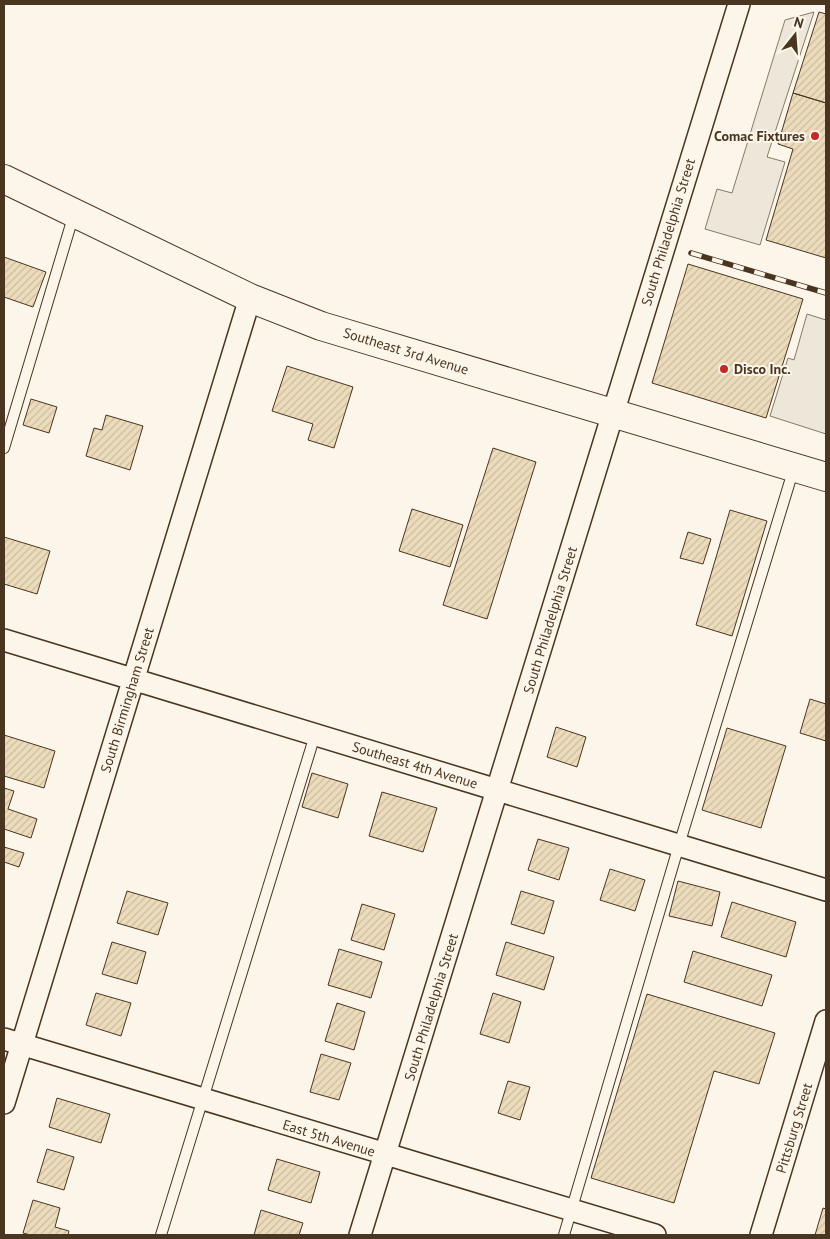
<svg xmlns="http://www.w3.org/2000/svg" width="830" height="1239" font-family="'PT Sans',sans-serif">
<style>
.parking{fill:#ede7d9;stroke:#887966}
.building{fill:url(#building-hatch);stroke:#4a3520}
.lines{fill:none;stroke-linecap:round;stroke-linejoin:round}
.service-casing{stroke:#4a3520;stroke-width:12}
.minor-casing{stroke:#4a3520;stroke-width:24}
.secondary-casing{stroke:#4a3520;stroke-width:30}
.service{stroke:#fbf6e9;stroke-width:10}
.minor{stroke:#fbf6e9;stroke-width:21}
.secondary{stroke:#fbf6e9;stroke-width:28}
.rail-casing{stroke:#4a3520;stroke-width:5.5}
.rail{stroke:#fbf6e9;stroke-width:4;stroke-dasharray:11;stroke-linecap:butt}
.poi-dot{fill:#c62828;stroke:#fbf6e9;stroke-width:2}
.labels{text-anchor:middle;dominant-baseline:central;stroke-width:4;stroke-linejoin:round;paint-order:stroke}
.poi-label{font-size:14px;font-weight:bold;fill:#4a3520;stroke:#fbf6e9;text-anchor:end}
.street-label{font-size:14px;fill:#4a3520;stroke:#fbf6e9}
</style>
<defs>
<pattern id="building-hatch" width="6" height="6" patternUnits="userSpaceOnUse" patternTransform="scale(1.25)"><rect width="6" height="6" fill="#ecdcbc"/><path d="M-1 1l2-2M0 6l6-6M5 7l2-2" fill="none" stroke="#ccbda1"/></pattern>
</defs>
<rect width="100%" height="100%" fill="#fbf6e9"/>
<!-- parking -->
<path class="parking" d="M814,12L767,157L785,162L760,245L705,229L717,189L732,193L785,20Z
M807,314L826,320V434L770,416L788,358L794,360Z"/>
<!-- building -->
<path class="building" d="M819,12L826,14V103L793,93Z
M793,93L826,103V258L766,240L793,149L778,144Z
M4,257L46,272L33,307L4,297Z
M688,264L803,299L766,418L652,383Z
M287,366L353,387L334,448L308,440L313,424L272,411Z
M31,399L57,407L49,433L23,425Z
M106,415L143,426L130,470L86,456L94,428L102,430Z
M493,448L536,462L487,619L443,605Z
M412,509L463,525L450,567L399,551Z
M730,510L767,521L732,636L696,625Z
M688,532L711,539L703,564L680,558Z
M4,537L50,551L37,594L4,584Z
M810,699L826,704V741L800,733Z
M556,727L586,737L577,767L547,757Z
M727,728L786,746L761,828L702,810Z
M4,735L55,751L44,788L4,776Z
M312,773L348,784L338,818L302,807Z
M4,788L14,791L8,809L37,819L31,838L4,829Z
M382,792L437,808L423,852L369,836Z
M538,839L569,848L559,880L528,870Z
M4,847L24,853L19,867L4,862Z
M610,869L645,880L635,911L600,900Z
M678,881L720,892L712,926L669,916Z
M127,891L168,903L158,935L117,923Z
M521,891L554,901L544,934L511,924Z
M732,902L796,922L786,957L721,937Z
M362,904L395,914L384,950L351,940Z
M112,942L146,952L137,984L102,974Z
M506,942L554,957L544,990L496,975Z
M339,949L382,962L371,998L328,985Z
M693,951L772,975L762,1006L684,982Z
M96,993L131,1003L121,1036L86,1025Z
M493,993L521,1002L509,1043L480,1034Z
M647,994L775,1033L759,1084L714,1071L674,1203L591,1178Z
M337,1003L365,1012L354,1050L325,1041Z
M321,1054L351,1063L339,1100L310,1092Z
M508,1081L530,1087L520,1120L498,1113Z
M57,1098L110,1114L101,1143L49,1127Z
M47,1149L74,1157L64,1190L37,1182Z
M277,1159L320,1172L311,1203L268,1190Z
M33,1200L60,1208L55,1227L69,1231L68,1235H30L23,1233Z
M823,1208L826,1209V1235H815Z
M261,1210L303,1223L299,1235H254Z"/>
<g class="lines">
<!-- service casing -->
<g class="service-casing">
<path id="service" d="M4,448L74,214
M161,1235L315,735
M564,1235L679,845L794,468"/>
</g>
<!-- minor casing -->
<g class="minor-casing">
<path id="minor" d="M4,640L826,890
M4,1039L655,1235
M4,1103L250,298
M360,1235L739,4
M761,1235L826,1021"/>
</g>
<!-- secondary casing -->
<g class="secondary-casing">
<path id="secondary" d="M4,179L250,298L321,326L826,477"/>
</g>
<!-- service -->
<use href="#service" class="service"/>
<!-- minor -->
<use href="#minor" class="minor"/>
<!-- secondary -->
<use href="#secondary" class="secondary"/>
<!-- rail casing -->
<g class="rail-casing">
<path id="rail" d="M691,253L826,293"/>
</g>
<!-- rail -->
<use href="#rail" class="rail"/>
</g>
<!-- markers -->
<g class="poi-dot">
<circle cx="815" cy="136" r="5"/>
<circle cx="724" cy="369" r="5"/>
</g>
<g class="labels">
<!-- poi labels -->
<g class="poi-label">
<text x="805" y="136">Comac Fixtures</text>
<text x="734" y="369" text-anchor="start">Disco Inc.</text>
</g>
<!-- street labels -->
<g class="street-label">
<text transform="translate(668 232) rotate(-73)">South Philadelphia Street</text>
<text transform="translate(406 351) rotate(17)">Southeast 3rd Avenue</text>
<text transform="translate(550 620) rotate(-73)">South Philadelphia Street</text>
<text transform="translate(127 700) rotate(-73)">South Birmingham Street</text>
<text transform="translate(415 765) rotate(17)">Southeast 4th Avenue</text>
<text transform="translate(431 1007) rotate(-73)">South Philadelphia Street</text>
<text transform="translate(794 1128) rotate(-73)">Pittsburg Street</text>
<text transform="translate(329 1138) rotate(17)">East 5th Avenue</text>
</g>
</g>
<!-- border -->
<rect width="830" height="1239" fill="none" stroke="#4a3520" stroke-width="10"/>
<!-- north arrow -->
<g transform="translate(795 35) rotate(17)" stroke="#fbf6e9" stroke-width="4" paint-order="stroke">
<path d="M0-4L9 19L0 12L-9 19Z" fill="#4a3520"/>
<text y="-8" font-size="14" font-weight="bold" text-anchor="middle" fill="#4a3520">N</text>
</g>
</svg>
